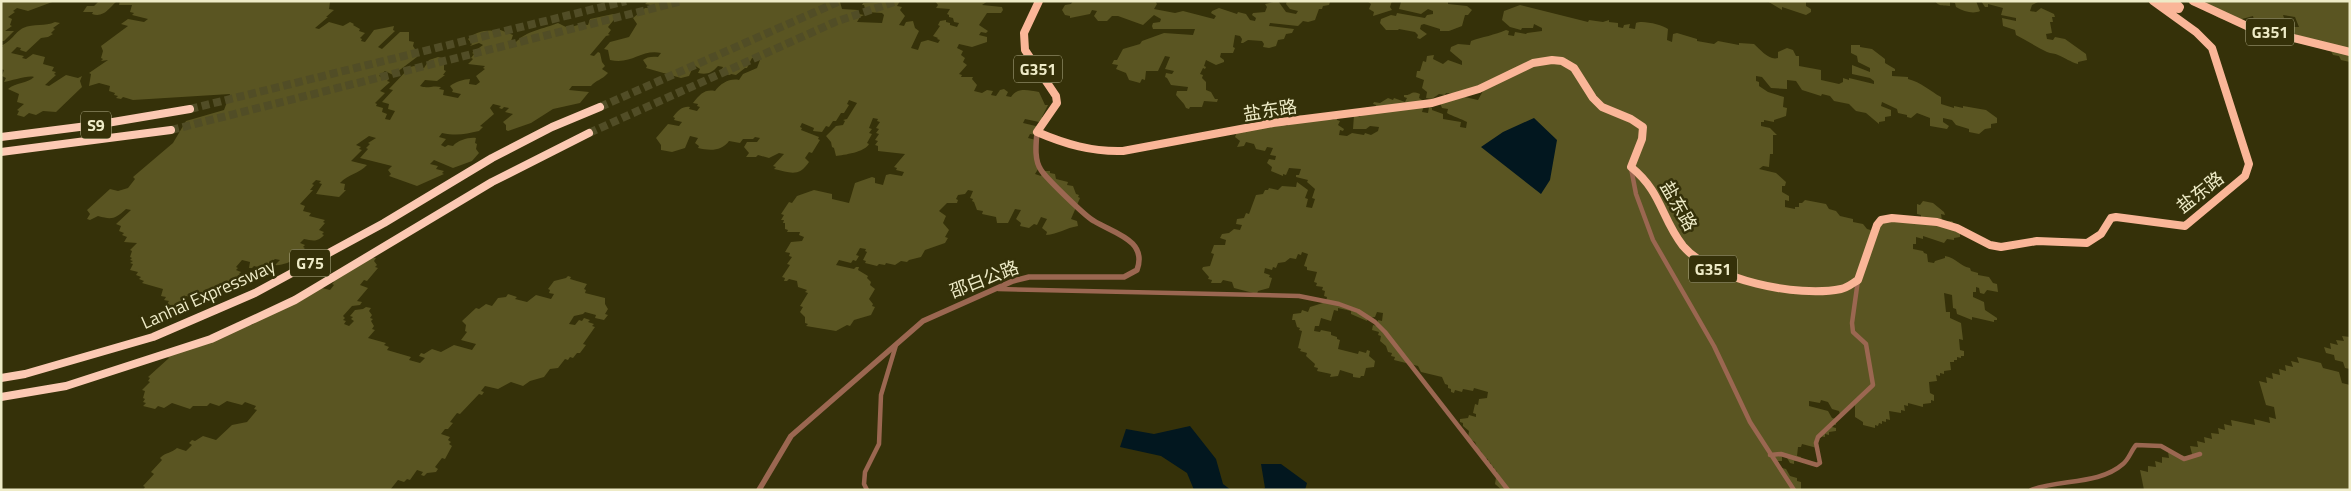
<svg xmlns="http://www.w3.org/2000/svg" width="2351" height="491" font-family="'Titillium Web','Noto Sans SC',sans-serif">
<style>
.green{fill:#5a5522}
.water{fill:#02171f}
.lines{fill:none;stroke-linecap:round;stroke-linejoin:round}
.motorway-tunnel{stroke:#514d26;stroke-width:8;stroke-dasharray:8 4;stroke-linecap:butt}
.minor{stroke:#9b6751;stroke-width:4.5}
.tertiary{stroke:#9b6751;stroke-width:5.5}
.trunk{stroke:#fab698;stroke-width:8}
.motorway{stroke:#fcc9b3;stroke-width:8}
.labels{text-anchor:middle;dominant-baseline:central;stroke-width:5;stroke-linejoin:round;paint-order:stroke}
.shield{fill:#353109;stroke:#b6b38e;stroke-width:1}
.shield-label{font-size:16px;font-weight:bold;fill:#eeebc7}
.street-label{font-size:18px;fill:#eeebc7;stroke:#353109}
</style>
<rect width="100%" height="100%" fill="#353109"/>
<!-- green -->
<path class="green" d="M1,1H55L28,11L17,8L13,11L15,12L8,17L12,19L10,25L12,26L5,31H14L4,41H1Z
M99,1L116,2C109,8 104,18 92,14L93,12H83L87,6H94Z
M120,1H326L330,2L329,9L334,10L326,17H328L315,28L319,29L329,22L343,26L350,22L354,24L353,25L360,29L359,31L365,33L360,38L362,39L361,41L365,42L374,30L394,26L393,30L395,31L378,47L382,49L400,32H409V41L414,42L413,46L415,49V56L417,57L393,75L385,71L379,76L389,79L387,81L390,82L380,91L385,93L375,103L377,104L376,106L383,108L382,112L387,114L385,119L390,120L395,111L388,109L389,104L382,102L393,90L389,89L410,67L414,66L424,68L429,60L438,57L443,58L442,63H444V70L446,71L443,75H445L437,81L425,80L420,86C427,89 433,85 441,87L439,89L444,90L443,95L458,98L461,94L452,92L453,90L450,86C455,82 464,79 470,79L469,84L476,85L480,82L476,76L485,69L483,68L485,66L468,64L473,59L471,58L474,54L472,53L483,45L479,43L470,46L472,44L468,39C474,32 487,29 496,31L498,29L513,35L511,41L515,43C527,30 544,29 558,23L568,28L581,24L588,25L590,19L613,14L618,15L608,27L611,30L608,34L610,35L606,36L590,55L594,56L598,52L600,53L602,62L605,66L602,69L608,73C602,80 596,80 591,86H572L569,90L589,92L580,103L553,109L531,123L508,131L506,130V125L503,122L513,114L505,112L509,108L504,107L502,109L499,108L501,106L493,104L490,108L494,114L480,126L483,127L479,131C466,134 457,136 442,133L439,137L446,139L441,145L445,147L448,145L453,146C458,140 469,137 476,138L475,143L477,144L476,149L479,153L472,161L453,168L434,160L430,164L438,166L436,169L444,171L442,173L444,174L417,186L389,176L391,174L388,170L392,166L360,158L368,149L366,148L370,144L368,143L376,138L369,136L356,145L361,147L359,149L362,150L351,161L367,165C359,174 348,174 340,183L345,184L344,190H346L339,197L316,194L322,184L319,183L321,181L316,180L312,184L314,185L310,190H313L300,204L305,206L303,211L311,213L309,216L325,220L323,222L325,223L319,230L324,232L322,234L324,235C318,242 313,241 304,239L300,243L305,245L303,247L305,248L294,257L296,258C292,262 280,266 275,265L280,260L275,259C267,266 264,269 254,266L252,268H249L250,262L242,260L236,267L238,268L236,270L241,272L239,274L241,275L229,285L215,288L208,295L197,299L186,296L178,307L167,304L169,301L164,300L166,297L161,296L163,289L142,283L144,281L139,279L141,277L136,275L138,272L130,270L133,264L130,263L133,261L130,260L132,258L130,257L132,251L130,250L137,243L124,242L127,237L122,235L124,233L119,231L121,226L116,224L131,210L126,209C115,219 112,220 98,216L90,220L87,219L90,214L87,210L110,189L118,191L128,188L135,179L133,177L173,143L186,121L224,110L230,94L133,100L123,97L121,99L116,98L118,96L114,95L115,93L109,91L110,86L99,83L89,86L91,74L89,73L108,60L101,61L103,59L101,58L103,51L101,46L128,26L121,24L128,19L144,22L148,19L132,15L134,13L130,12L132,5H119Z
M648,1H837L840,2L842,9L858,10L859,14L864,15L860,17L857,22L882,23L884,15L882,13L866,12L864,5H862L863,3L900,1L897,6L902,7L900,10L905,16L899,25L904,26L906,22L913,21L915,28L919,31L911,48L918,50L921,42L928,40L938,43L940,40L937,39L938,38L933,36L940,26L938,25L940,21L946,20V22L950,23V25L957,27L959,23L954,22L953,18L949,17V15L947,14L950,9L936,8L938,5L935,1H988L982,5L1002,7L1003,10L1001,13H987L979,25L988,31L986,33L981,32L979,35L987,37V42L972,47L959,44L957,48L963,51L961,55L965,58L963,62L967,65L959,74L962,75L961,77H973L972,79L977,85L974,91L982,93L987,90L993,91L991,95L996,96L1000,90L1004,89L1008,92L1006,96L1011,97C1017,87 1028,90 1039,92L1045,105H1048L1042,117L1044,118L1043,121L1039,122L1025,119L1023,123L1040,127L1036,135L1030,134L1028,138L1036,140L1040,166L1035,174L1041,176L1043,171H1050V173L1055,174L1056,179L1068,182L1067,185L1073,186L1076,194L1079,195L1078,197L1080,198L1071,219L1077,221L1078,226C1066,228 1058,234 1046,235L1047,232L1042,228L1047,219L1041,217L1037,225L1034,224L1029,228L1020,226L1021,223L1016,219L1021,210L1015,209L1008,223H997L996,217L982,214L983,211L977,210L974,202L972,201L973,199L970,198L973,191L968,190L965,194L958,195L956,199L958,200L957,203H947L939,211L946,216L943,223L949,230L945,237L948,238L945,243L925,250L921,257L909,260L907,262L901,261L895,265L886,263L885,265L879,264L877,266L865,263L866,261L863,260L867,252L865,251L866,249L860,248L856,255L859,256L856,261L853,260L851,263L839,260L836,265L854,269L856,267H859L858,270L868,276L867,278L871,282L870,285L875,289L869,299L873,304L872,306L875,307L871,315L854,320L850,326L847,325L836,331L806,326L808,324L805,323V317L800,312L803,307L800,306L808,293L805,292L807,290L798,287L797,281L789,279L787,281H784L785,278L782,277L790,265L787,264L792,257L789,256L790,253L785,252L791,242L802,241L804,237L799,235L800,232H787L788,230L785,229V223H783L784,220H781L784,215L781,214L789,202L792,203L797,196L814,190L832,194V199L849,203L855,183L872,177L875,178V183L883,185L886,175L890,174L902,176L904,172L896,170L897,168L894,167L905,154L878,151V146L875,145L878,141L875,140L879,134L876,133L879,129L876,128L880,122L877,121L878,119L873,118L869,128L872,129L869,133L872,134L867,143L869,144C865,152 844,155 836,156L834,148L832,147L831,142L826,136L836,126L843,125L845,121L843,120L847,119L857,103L849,100L847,104L849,105L844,113H841L836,121H833L829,127L826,126L822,132L813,131L814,128L802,123L800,127L802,128L801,130L819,137L818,139L820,140L812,153L809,152L805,158L809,162C799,177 791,173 774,169L776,167L773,166L784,154L779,153L769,158L758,155L756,157H746L749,153L744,147L747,142H757L760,138L755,137L753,139H743L740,143L729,141C722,151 710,151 698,148L699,146L695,143L698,138L690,136L685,148L672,152L661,150V145L656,138L668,124L679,126L682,122L674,120L675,118L673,117C678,110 683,106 690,107L689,109L697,111L700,107L697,106L698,104L693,103C700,94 705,89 715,91C721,83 730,78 739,80L743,74L757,68L760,60L752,58L747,68H745L736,75L731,74L730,75L722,74L723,72L721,71L723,67L718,66C712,73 707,75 698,73L700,69L694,65L689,76L681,78L646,68L647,66L643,60C646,57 653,56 658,57L661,53C641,49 632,65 610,60L608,50L604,49L610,42L629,37L637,24L633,18L645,8H648L650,5L645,4Z
M1073,1H1155L1157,4L1154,9L1175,13L1183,11L1214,19L1216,16L1211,13L1212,11L1219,8L1237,14L1238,12L1246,14L1250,20L1255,21L1256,18L1252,15L1253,13L1265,12L1267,7L1265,4L1278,1L1286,12L1296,14L1298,11L1290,9L1286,4L1287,1H1334L1330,2L1329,5L1323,6L1322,9H1319L1315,20L1308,22L1303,21L1298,26L1270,23L1269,26L1294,29L1292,33L1286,34L1284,39L1278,40L1276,46L1269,48L1263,47L1264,44L1262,41L1248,40L1243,43H1241L1242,39L1240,36L1235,35L1233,47L1235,48L1233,53H1221L1220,57L1224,60V62L1216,65L1206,60L1204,66L1206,67L1205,69L1203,68L1200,74L1203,75L1202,78L1206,82V90L1211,92L1215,99H1218L1217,102L1204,101L1202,107H1190L1189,109L1186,108L1184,104L1176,95L1177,91H1187L1188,87L1171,85L1167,78L1165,77L1166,73L1172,74L1174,71L1165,69L1170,57L1165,56L1158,71H1146L1145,80L1142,79L1140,83L1129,80L1126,73L1116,69L1118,65L1112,64L1114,60H1117L1123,49L1140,44L1142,41L1164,33L1193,35L1195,29H1153L1152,26L1153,23L1160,22L1161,19L1154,15L1143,25L1118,16H1112L1107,21H1098L1094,16L1097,11L1092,10L1090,14L1070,18V16L1065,15L1062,10L1065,5L1071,4Z
M1367,1H1392L1390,7L1392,10L1373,16L1374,12L1369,9L1371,4Z
M1404,1H1448V4L1467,6L1472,10L1468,15H1465L1462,26L1449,31H1440V29L1424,24L1421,25L1420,29L1427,34L1420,39L1417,38L1418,35L1415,32L1399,29L1398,30H1386L1380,23L1381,19L1391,15L1396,16L1397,13L1425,18L1427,15L1433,14V11L1428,9L1421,14L1399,9L1401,2Z
M1767,1L1806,2V6L1811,9V12L1806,15L1782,7V10Z
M1935,1H1976L1980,11C1974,14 1964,12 1956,7L1955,3L1950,2V6C1944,5 1939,7 1935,1Z
M1981,1H2040L2032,5L2030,11L2036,12L2041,8L2054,14L2055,17H2052L2053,22H2050L2052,33L2046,34L2047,39L2053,40L2055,37L2065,39L2086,54L2087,60L2078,62V64C2070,62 2066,58 2058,55C2055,53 2051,54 2047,52C2037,47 2027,41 2016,35L2015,30L2003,26L2002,18L2016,21V18L2001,15L2003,8L1988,4V7H1985Z
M2185,1H2350V62L2341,60L2339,56L2333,55L2331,51L2325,50L2323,46L2295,34L2292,27H2299L2295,17L2283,15L2284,18H2277L2280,24L2274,23L2275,27L2262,25L2261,21L2254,20L2253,16C2232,22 2222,24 2206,8L2194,6Z
M1520,5L1588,22L1589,20L1603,22L1609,20V22L1618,23V27L1623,28L1624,25L1630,24L1629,28L1635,29L1636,23C1643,20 1662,25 1668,29L1667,40L1672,42L1673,34L1677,33L1697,39V41L1714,44L1718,41L1739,45V43L1754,44C1760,49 1769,61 1778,58V52L1787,48L1793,50L1796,56H1799V66L1821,70V80L1839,84L1843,82V78L1849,80V78L1874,84V81L1870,78L1852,74V65L1870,72V68L1858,62L1857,56L1851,53V45H1860V47L1872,49L1885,59V63L1895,69V71H1892V76L1908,77V79C1921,82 1930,91 1941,97V104L1954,108V106L1963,108V106L1986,110L1997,118V123L1991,124V128L1985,129L1979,134L1969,132V129L1956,125L1952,120L1943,118V122L1949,126L1947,129L1930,126V118L1917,113L1911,118L1907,117V115L1898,113L1897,109L1882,102L1881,106L1891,110V116L1885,117V121L1879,122V124L1866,113L1856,111L1849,104L1834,101L1830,96L1822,94L1821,96L1802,90L1796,81L1787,80V89L1771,88L1762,77L1756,76V81L1759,82V86L1768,92L1784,97L1783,107L1787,108L1786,116L1774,120V122L1764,120V122H1761V126L1770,128L1777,135H1773V154H1770L1769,167L1763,166L1759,169L1776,173L1786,182L1785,186H1782V192L1789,196V201L1785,200V207L1795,209V207H1799V203H1802L1805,200L1826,204L1829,209L1836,211L1840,216L1853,219V222L1863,224L1867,229L1874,231L1877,222L1921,219V215L1917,214V204L1920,205L1923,201L1933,203L1944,212L1945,215L1941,214L1942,221H1952L1960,232V237L1954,238V240L1947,239L1944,243L1923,236V239L1916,237V244H1913V249L1923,251L1924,253L1927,254L1928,262L1934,263L1935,261L1945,258V256C1957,258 1959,266 1970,268L1971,271L1978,273V275L1989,277L1993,283L1997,284L1998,292L1987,290L1984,294L1980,293L1979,288L1976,287V292H1973V297L1984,302L1985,310L1997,318V320H1994V322L1972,317V320L1957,314L1956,309L1953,308L1952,295L1944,293L1946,312H1950V318L1961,323L1963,340L1959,339L1960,350L1964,351V356H1961V358L1957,357V360H1954V362H1950L1951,370L1944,371V374L1940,373V376L1936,375L1937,381L1929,382L1930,393L1934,395V401L1931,400V403L1923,404V407L1908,403V406L1904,405L1905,411L1901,410V413L1889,411L1890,420L1886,419V422L1882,421V424L1879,423L1878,426L1875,425V428L1863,425V422L1855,417V405L1847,407V412L1840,414L1839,411L1832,409L1828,402L1821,400L1820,403L1809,401V406L1828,411L1832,418L1836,419V425L1832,424V427L1836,428V431L1829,432V435L1825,434V437L1817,436V448L1802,444L1801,447H1798L1797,456L1801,457V460L1794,461V464L1790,463L1786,456H1782V461H1778V467L1786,469L1790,476L1797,478V481L1801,482V490H1502L1495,484L1497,471L1494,470V467L1490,466L1491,463L1487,462L1488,459L1484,458L1481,451L1478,450L1475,442L1468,438L1469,431L1463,426V423L1460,422V419L1468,418L1469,415L1476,417V414L1473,413L1475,404L1478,405L1479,399L1487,398L1488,392L1474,388L1473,391L1463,389L1462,392L1455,390L1454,393L1451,392V389L1448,388V385L1445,384L1442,377L1421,372L1418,366L1394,360L1395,357L1391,356L1392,353L1388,352L1386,346L1380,341L1381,336L1378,335L1379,332L1372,330L1373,325L1377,326L1378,320L1382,321L1383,313L1377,312L1375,317L1368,318L1367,321L1351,314V311L1338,308V311L1334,310L1331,321L1321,318L1319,326H1315L1314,331L1320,332L1321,330L1331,332V335L1337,337V339L1340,340L1338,349L1358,354L1359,351L1366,353L1367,350L1370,351L1369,356L1375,361L1374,367L1366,368L1364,376H1361L1360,378L1353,377V374L1340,370L1338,376L1330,377L1331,374L1317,371L1318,368L1314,367L1315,364L1306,356L1307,353L1300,351L1301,349L1298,348L1302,331L1299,330L1300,328L1297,327L1295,320H1292L1293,314L1301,313L1302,310L1308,312L1310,307L1326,302L1327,297L1324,296L1325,291L1322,290L1323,287L1316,286L1317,283L1314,282L1317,272L1307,270V267L1304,266L1308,254L1302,252L1301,255L1298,254L1296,259L1290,258L1285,262L1278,263L1276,268L1273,267L1272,270L1265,268L1264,273L1270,275L1269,277L1272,278L1269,288L1258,291L1257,294L1234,288L1232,282L1223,280L1221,283H1211L1212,280L1208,279L1209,277L1202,269L1203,267L1210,266L1214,254L1211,253L1214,245H1225L1226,240L1220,238L1222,234L1229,233L1234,229L1240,230L1242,225L1236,224L1237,219L1244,218L1246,213L1249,214L1256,195L1263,194L1265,190H1268L1269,188L1278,190L1282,186L1296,187L1297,182L1308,190L1305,198L1308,199L1306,207L1312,208L1315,199L1312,198L1315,189L1307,182L1308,180L1296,177V175H1299L1301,169L1289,168L1286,175L1283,174V176L1271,171L1272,167L1267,163L1269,159L1275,160L1276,156L1270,155L1273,148L1267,147L1265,151L1256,149L1254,144L1246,142L1244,146L1237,147L1240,141L1235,137L1238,129L1272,122L1287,126L1300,115L1309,117L1310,115L1333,120L1337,118V120L1340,121L1338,125L1344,129L1343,131L1340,130L1339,135L1347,136L1352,133L1364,135L1365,133L1371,135L1378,131L1379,127L1370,126L1366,129H1353L1354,115L1360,117L1362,110L1365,111L1366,107L1375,109L1376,105L1373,104L1374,102L1380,103L1388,98L1393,100L1394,98L1405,102L1407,98L1404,97V95C1413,96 1409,90 1420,94L1419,98L1425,102L1422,112L1428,113L1429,107L1432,108V110L1443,114V119L1461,122L1460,127L1466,128L1467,122C1462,119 1452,116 1447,113L1448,109L1442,108L1440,103L1460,96L1478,100L1484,89H1475L1473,95C1461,92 1455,95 1446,93L1445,95L1439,94L1432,99L1426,98L1427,92L1422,88L1424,80L1416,77L1417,71H1420L1423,61L1426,62L1427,56L1434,55L1433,59L1443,64L1448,60L1462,65V61L1450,51L1451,47L1458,44L1470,45L1471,41C1482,37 1495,35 1506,30L1509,31L1508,35L1514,36L1515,32L1526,34L1527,33L1542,31V28L1534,24L1533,28H1522L1521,30L1510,27L1502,20L1504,11Z
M55,22L60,23L53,28L55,29L51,33L53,34L48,37L41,38L26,52L20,50L21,48L17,47L11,53L24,56L22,58L26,59L33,54L45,57L43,64L54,67L52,71L56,72L54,74L56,75L45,85L49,86L66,75L78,78L82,76L80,81L82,87L56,112L43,111L36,115L29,113L24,117L17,115L19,111L17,110L24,104L17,102L19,94L8,89C16,82 27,84 34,77C28,75 11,81 4,82L6,78L2,76L4,70L1,69V48L3,46H1C14,39 13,34 23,28C34,23 45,27 55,22Z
M370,257L376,258L374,261L377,265L375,267L378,268L367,281L364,280L360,285L368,288L357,301L362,302L360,305L352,306L343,316L345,318L343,320L346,321L344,324L349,326L354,321L351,319L353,317L350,316L355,310L363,309L366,307L371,308L369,311L372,315L370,318L373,319L371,321L374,326L372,329L375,330L368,338L386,343L384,345L389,347L387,350L411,357L409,360L420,363L425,358L419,356L421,353L424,354L432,349L441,352L454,345L472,350L476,344L461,340L467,332L465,331L466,325L462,321L476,308L479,309L486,304L492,306L498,298L506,297L508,294L517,297L515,299L527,302L536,295L551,299L554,294L549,293L550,290L548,289L554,281L566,278L568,276L571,277L570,279L587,284L584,289L586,290L585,293L605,298V304L608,309L605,314L608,315L604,320L595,318L596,315L585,312L583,314L574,316L569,324L575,325L579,320L582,321L584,318L590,320L588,322L594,324L592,326L595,327L583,344L586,345L580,353H577L573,358L570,357L568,360L565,359L558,368L550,369L544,377L530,381L523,386L511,382L498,389L485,386L481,391L484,392L482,395L479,394L460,414L457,413L450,422L453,423L448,429H445L441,434L450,437L448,440L451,442L449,444L452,446L445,459L442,458L435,467L438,469L436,472L427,473L424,476L421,475L423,472L417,470L410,480L407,479L404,482L398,480L390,490H143L145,487L143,486L154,474L151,472L162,460L160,458C166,452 172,453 177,448L186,451L192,445L189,443L192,440L195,441L203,436L216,440L232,425L247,422L257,410L254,409L256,406L245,402L242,405L227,401L219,406L210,403L207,406H193L190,409L172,403L164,408L158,406L155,409L143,406L146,403L143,402L145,399L143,398L145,391L142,390L150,382L148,381L150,378L148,377L169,358L167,357L241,325L246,327L249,324L252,325L259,317L278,312L285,304L304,299L308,294L322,288L330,290L334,285L332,284L334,282L329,280Z
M2342,336L2350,337V369L2345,368L2343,362L2335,360L2334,355L2326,353L2324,347L2331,349L2330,343L2338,345L2336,340L2344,341Z
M2297,357L2321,363L2323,368L2339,372L2342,383L2350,385V490H2144L2140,470L2148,472V466L2156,467L2155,461L2162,463V457L2169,458L2168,452L2193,458L2190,446L2198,447L2197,441L2205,443L2204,437L2212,439L2211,433L2219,434L2218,428L2225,430L2224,424L2232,426L2231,420L2255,425L2254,419L2270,423L2269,417L2276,419L2274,407L2266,405L2259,381L2267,383L2266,377L2273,379L2272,373L2280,375L2279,369L2286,371L2285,365L2293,367L2291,361L2299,363Z"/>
<!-- water -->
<path class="water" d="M1534,118L1557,140L1550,180L1541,194L1481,147L1503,132Z
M1190,426L1216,459L1223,484L1231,490H1194L1187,473L1161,456L1120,447L1126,429L1154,434Z
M1261,464H1281L1307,483L1305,490H1261L1265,488Z"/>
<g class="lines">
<!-- motorway-tunnel -->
<path class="motorway-tunnel" d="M600,107L840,1
M190,109L626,1
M171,130L682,1
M589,133L835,22L897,1"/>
<!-- minor -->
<path class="minor" d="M1631,168L1636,194L1653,240L1714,346L1750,422L1794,490
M998,289L1299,296L1339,304L1358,311L1375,322L1385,332L1508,490
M1770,455L1781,454L1817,465L1820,463L1816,443L1818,437L1873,385L1866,344L1853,332L1852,323L1858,280
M867,490L864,484L865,472L879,444L881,395L896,345
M2031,490C2060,479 2099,485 2123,464C2129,459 2131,451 2136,445L2161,446L2184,459L2200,454"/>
<!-- tertiary -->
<path class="tertiary" d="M759,490L791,436L923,321L1013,281L1029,277H1124L1137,270C1148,240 1113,233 1094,221C1086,217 1046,178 1041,170C1034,160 1036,144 1037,132"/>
<!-- trunk -->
<path class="trunk" d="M1039,1L1024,33L1025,50L1056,96L1057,103L1037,132C1065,144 1092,152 1123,151L1273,123L1432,103L1479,89L1533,63L1552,60L1562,61L1574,68L1593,98L1602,107L1631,119L1643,127L1642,139L1631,167C1662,192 1661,218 1683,246C1712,280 1798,298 1841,289C1847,288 1853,283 1858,280L1877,225L1881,220L1892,218L1937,222L1957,228L1990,245L2001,247L2037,241L2087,243L2101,234L2111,218L2116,217L2185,226L2245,176L2249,164L2212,48L2196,32L2153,1
M2164,1L2171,8L2179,9L2180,7L2174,1
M2193,1L2249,27L2350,52"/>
<!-- motorway -->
<path class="motorway" d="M1,137L95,125L190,109
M1,152L171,130
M1,378L25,374L153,337L255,293L384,223L492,158L552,127L600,107
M1,397L66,386L211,339L295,300L492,182L589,133"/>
</g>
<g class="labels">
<!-- shield labels -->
<g class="shield">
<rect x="2246" y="18.5" width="48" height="27" rx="4"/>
<rect x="1014" y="55.5" width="48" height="27" rx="4"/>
<rect x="81" y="111.5" width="30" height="27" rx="4"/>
<rect x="290" y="249.5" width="40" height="27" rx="4"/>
<rect x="1689" y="255.5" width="48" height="27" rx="4"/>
</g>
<g class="shield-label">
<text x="2270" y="32">G351</text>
<text x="1038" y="69">G351</text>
<text x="96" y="125">S9</text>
<text x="310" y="263">G75</text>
<text x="1713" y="269">G351</text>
</g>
<!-- street labels -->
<g class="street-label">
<text transform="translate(1270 110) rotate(-9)">盐东路</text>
<text transform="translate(2200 192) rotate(-38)">盐东路</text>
<text transform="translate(1679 206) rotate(60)">盐东路</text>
<text transform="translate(984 279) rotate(-21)">邵白公路</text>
<text transform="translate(208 294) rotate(-24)">Lanhai Expressway</text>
</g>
</g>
<!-- border -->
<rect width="2351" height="491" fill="none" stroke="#eeebc7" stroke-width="5"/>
</svg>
